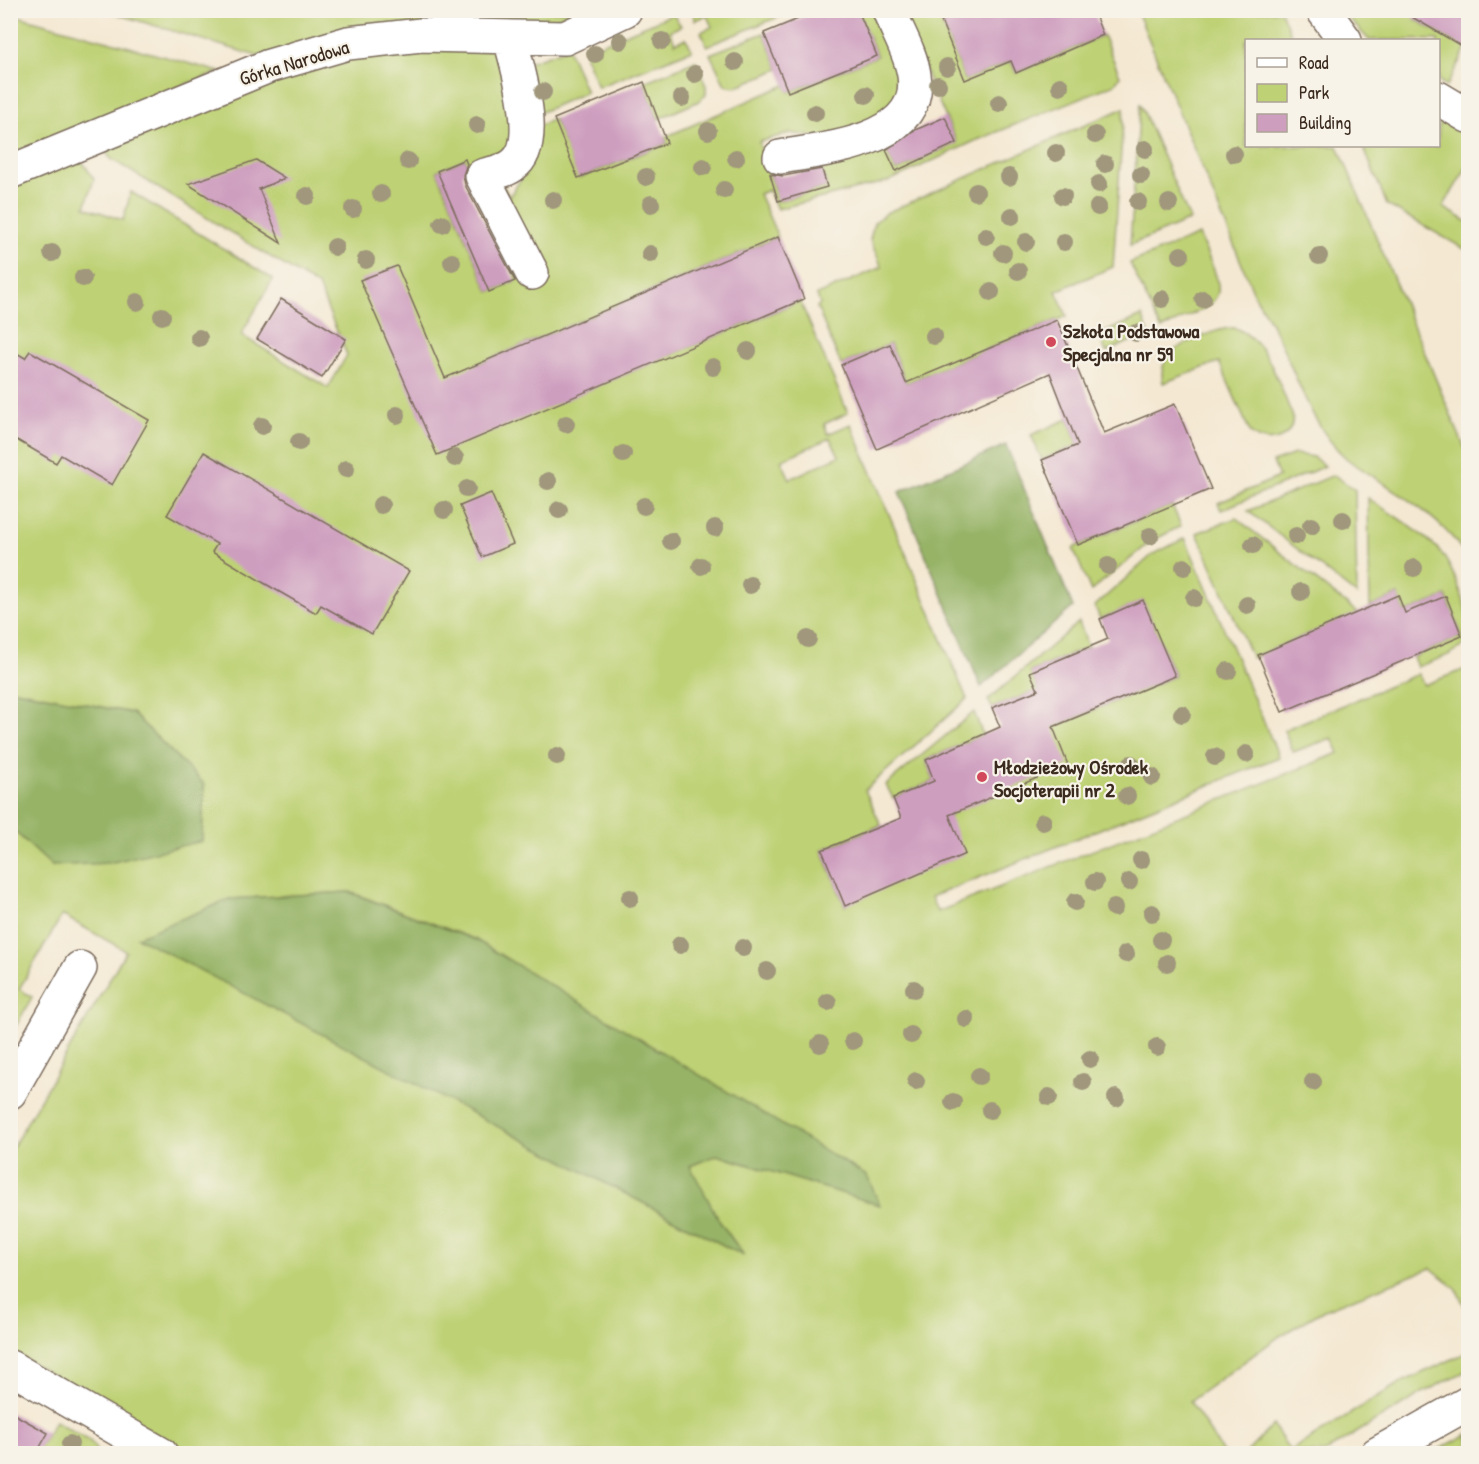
<svg xmlns="http://www.w3.org/2000/svg" width="1479" height="1464" font-family="'Patrick Hand',sans-serif">
<style>
.green{fill:#bed174;stroke:#7c7e49;stroke-width:1.5;fill-rule:evenodd}
.forest{fill:#96b366;stroke:#686e42;stroke-width:1.5}
.building{fill:#ce9ebf}
.lines{fill:none;stroke-linecap:round;stroke-linejoin:round}
.minor-casing{stroke:#7c6c5d;stroke-width:36}
.minor{stroke:#fff;stroke-width:33}
.tree{fill:#a0977b}
.poi-dot{fill:#d1495b;stroke:#f7f3e8;stroke-width:2}
.labels{text-anchor:middle;dominant-baseline:central;stroke-width:4.5;stroke-linejoin:round;paint-order:stroke}
.street-label{font-size:20px;fill:#3b2a1e;stroke:#f7f3e8}
.poi-label{font-size:20px;font-weight:bold;fill:#3b2a1e;stroke:#f7f3e8;text-anchor:start}
</style>
<rect width="100%" height="100%" fill="#f7f3e8"/>
<filter id="ink" filterUnits="userSpaceOnUse"><feTurbulence type="fractalNoise" baseFrequency=".0167" numOctaves="2"/><feDisplacementMap in="SourceGraphic" scale="12" xChannelSelector="R" yChannelSelector="G"/><feConvolveMatrix kernelMatrix="1 2 1 2 8 2 1 2 1" color-interpolation-filters="sRGB"/></filter>
<filter id="wash" filterUnits="userSpaceOnUse"><feTurbulence type="fractalNoise" baseFrequency=".008" numOctaves="4" result="noise"/><feDisplacementMap in="SourceGraphic" scale="24" xChannelSelector="R" yChannelSelector="G"/><feGaussianBlur stdDeviation="1.35" result="paint"/><feColorMatrix in="noise" values="0 0 0 0 0 0 0 0 0 0 0 0 0 0 0 0 0 1.4 0 .05"/><feComposite in="paint" operator="in"/></filter>
<g filter="url(#wash)">
<rect width="100%" height="100%" fill="#f4e8d2"/>
<!-- green -->
<path class="green" d="M106,11H573L545,23L257,56Z
M692,11V10L793,11L707,46L701,32L712,27L707,16L695,20Z
M858,11H883L902,55V104L828,139L790,133L759,142L778,201L827,187L819,159L884,145L896,171L957,143L899,11H966L941,21L965,80L1011,61L1016,73L1103,35L1120,76L1115,84L975,141L889,181L777,209L769,190L759,194L778,237L476,365L502,426L800,301L848,413L824,424L828,434L851,424L967,699L865,790L881,825L822,850L845,906L1053,727L1175,676L1143,601L1100,619L1095,606L1152,555L1185,538L1279,757L931,897L937,912L1339,753L1332,738L1293,752L1284,730L1418,674L1424,685L1468,668V1313L1456,1289L1431,1268L1324,1310L1280,1336L1190,1401L1223,1453H188L11,1351V1150L126,951L62,915L19,989L32,997L11,1035V828L52,866L202,841L204,784L132,713L11,689V184L80,158L94,179L85,207L123,220L131,192L273,279L241,335L328,388L347,355L318,286L111,159L105,151L306,66L414,43L503,48L521,130L495,167L509,197L525,173L535,127L554,119L579,178L667,143L665,137L785,85L789,92L877,56ZM465,159L517,280L489,292L437,171ZM830,438L839,456L790,479L781,460ZM350,892L476,940L879,1204L717,1155L689,1166L720,1222L743,1254L230,899Z
M1137,11H1281L1293,40H1246V146H1338L1468,456V562C1451,520 1385,486 1347,459C1310,426 1298,377 1276,333C1270,320 1262,308 1255,296Z
M1342,11H1422L1416,20L1466,48L1447,86L1439,81L1438,40H1369Z
M10,14L220,72L145,99L11,160Z
M673,14L681,26L670,31L675,43L686,38L692,50L598,87L585,56L587,50Z
M764,33L779,69L735,87L725,85L710,54Z
M568,48L586,92L535,115L526,63Z
M696,61L706,86V95L697,102L658,119L644,82Z
M1140,103L1190,220L1130,245Z
M1124,108L1113,267L1056,291L1067,316L906,383L890,344L841,365L817,307L820,304L817,295L882,267L870,240L874,223L886,213Z
M1439,119L1468,136V165L1443,207L1468,222V251L1387,205L1363,146H1438Z
M1199,235C1230,305 1228,297 1161,329L1130,263Z
M1142,316L1149,333L1106,352L1099,335Z
M1235,328C1269,341 1278,384 1292,414C1297,439 1265,449 1250,432L1219,362L1163,383C1161,374 1162,363 1169,356C1178,344 1220,327 1235,328Z
M1068,419L1078,445L1042,460L1031,435Z
M1295,454L1313,457L1325,466L1221,510L1218,503L1279,477L1273,462Z
M1334,475L1355,490L1357,595L1248,511Z
M1368,498C1391,514 1416,528 1436,547C1452,561 1479,627 1463,645C1452,656 1432,661 1417,667L1413,657L1462,636L1446,596L1405,613L1398,595L1370,607Z
M1172,505L1181,526L1152,541L1091,591L1073,548Z
M1236,518L1358,613L1252,658L1197,533Z
M1079,622L1088,647L1030,672L1038,690L992,708L988,700Z
M974,712L983,735L926,760L934,781L893,798L886,785Z
M1468,1352V1370L1424,1392L1323,1453H1246L1273,1425L1290,1451L1398,1384Z
M55,1421L90,1441L98,1453L36,1454Z
M1468,1434V1453H1432Z"/>
<!-- forest -->
<path class="forest" d="M1006,445L1073,607L981,687L899,492Z
M10,689L132,713L204,784L202,841L109,863L52,866L11,828Z
M349,892L476,940L867,1176L880,1205L717,1155L690,1166L720,1222L744,1256L137,937L230,899Z"/>
<g id="blocks">
<!-- building -->
<path class="building" d="M820,10H858L877,56L788,92L764,33Z
M966,10H1093L1103,35L1016,73L1011,61L965,80L941,21Z
M1400,10H1468V50Z
M644,82L667,143L578,178L554,119Z
M945,117L957,143L896,171L886,150L913,131Z
M465,159L467,164L463,175L465,185L515,281L489,292L437,171Z
M256,160L285,178L259,189L281,243L188,184Z
M822,169L827,187L778,201L770,174L783,176Z
M778,237L804,299L437,455L360,280L397,266L445,378Z
M281,299L346,339L322,378L257,339Z
M1057,320L1104,433L1175,404L1211,489L1078,545L1042,460L1078,445L1050,373L877,449L841,365L890,344L906,383Z
M10,349L25,358L30,351L149,420L112,485L61,455L56,463L10,436Z
M204,452L409,571L372,634L321,605L316,613L264,583L212,552L217,544L167,515Z
M491,493L513,544L482,557L460,506Z
M1398,595L1405,613L1446,596L1462,636L1282,712L1258,655Z
M1143,600L1175,676L1053,727L1068,765L949,815L965,854L845,906L822,850L901,818L893,798L934,781L926,760L1000,727L992,708L1038,690L1030,672L1108,639L1100,619Z
M10,1412L48,1433L36,1454H10Z"/>
</g>
</g>
<g filter="url(#ink)">
<use href="#blocks" fill-opacity="0" stroke="#7c6c5d" stroke-width="1.5"/>
<g class="lines">
<!-- minor casing -->
<g class="minor-casing">
<path id="minor" d="M1323,10L1345,40
M510,38C517,67 543,144 513,165C506,171 491,173 482,176L532,273
M1438,98L1468,116
M780,157C825,149 924,142 914,75C911,53 897,31 889,10
M10,172L269,66L348,43L421,35L565,38L625,10
M10,1092L80,968
M10,1367L161,1454
M1377,1454L1468,1403"/>
</g>
<!-- minor -->
<use href="#minor" class="minor"/>
</g>
<!-- trees -->
<g class="tree">
<circle cx="620" cy="41" r="9"/>
<circle cx="662" cy="41" r="9"/>
<circle cx="595" cy="54" r="9"/>
<circle cx="735" cy="62" r="9"/>
<circle cx="947" cy="67" r="9"/>
<circle cx="695" cy="74" r="9"/>
<circle cx="938" cy="85" r="9"/>
<circle cx="1060" cy="86" r="9"/>
<circle cx="543" cy="92" r="9"/>
<circle cx="866" cy="95" r="9"/>
<circle cx="682" cy="98" r="9"/>
<circle cx="999" cy="103" r="9"/>
<circle cx="815" cy="113" r="9"/>
<circle cx="477" cy="125" r="9"/>
<circle cx="708" cy="131" r="9"/>
<circle cx="1095" cy="135" r="9"/>
<circle cx="1145" cy="149" r="9"/>
<circle cx="1056" cy="153" r="9"/>
<circle cx="1234" cy="154" r="9"/>
<circle cx="736" cy="158" r="9"/>
<circle cx="408" cy="161" r="9"/>
<circle cx="1105" cy="164" r="9"/>
<circle cx="703" cy="167" r="9"/>
<circle cx="1141" cy="175" r="9"/>
<circle cx="646" cy="177" r="9"/>
<circle cx="1009" cy="177" r="9"/>
<circle cx="1099" cy="184" r="9"/>
<circle cx="724" cy="190" r="9"/>
<circle cx="976" cy="192" r="9"/>
<circle cx="381" cy="194" r="9"/>
<circle cx="307" cy="196" r="9"/>
<circle cx="1063" cy="196" r="9"/>
<circle cx="553" cy="200" r="9"/>
<circle cx="1138" cy="202" r="9"/>
<circle cx="1169" cy="203" r="9"/>
<circle cx="651" cy="204" r="9"/>
<circle cx="1098" cy="207" r="9"/>
<circle cx="353" cy="209" r="9"/>
<circle cx="1012" cy="216" r="9"/>
<circle cx="442" cy="224" r="9"/>
<circle cx="986" cy="236" r="9"/>
<circle cx="1026" cy="242" r="9"/>
<circle cx="1064" cy="242" r="9"/>
<circle cx="335" cy="247" r="9"/>
<circle cx="52" cy="253" r="9"/>
<circle cx="1003" cy="253" r="9"/>
<circle cx="650" cy="254" r="9"/>
<circle cx="1181" cy="255" r="9"/>
<circle cx="1319" cy="256" r="9"/>
<circle cx="366" cy="260" r="9"/>
<circle cx="452" cy="262" r="9"/>
<circle cx="1018" cy="271" r="9"/>
<circle cx="83" cy="278" r="9"/>
<circle cx="991" cy="292" r="9"/>
<circle cx="1162" cy="299" r="9"/>
<circle cx="1203" cy="299" r="9"/>
<circle cx="137" cy="302" r="9"/>
<circle cx="162" cy="316" r="9"/>
<circle cx="1136" cy="333" r="9"/>
<circle cx="934" cy="336" r="9"/>
<circle cx="199" cy="338" r="9"/>
<circle cx="748" cy="351" r="9"/>
<circle cx="713" cy="367" r="9"/>
<circle cx="397" cy="415" r="9"/>
<circle cx="566" cy="424" r="9"/>
<circle cx="262" cy="426" r="9"/>
<circle cx="299" cy="442" r="9"/>
<circle cx="623" cy="454" r="9"/>
<circle cx="455" cy="458" r="9"/>
<circle cx="346" cy="469" r="9"/>
<circle cx="548" cy="481" r="9"/>
<circle cx="467" cy="489" r="9"/>
<circle cx="381" cy="505" r="9"/>
<circle cx="644" cy="506" r="9"/>
<circle cx="444" cy="510" r="9"/>
<circle cx="559" cy="510" r="9"/>
<circle cx="1343" cy="520" r="9"/>
<circle cx="1311" cy="526" r="9"/>
<circle cx="715" cy="528" r="9"/>
<circle cx="1150" cy="536" r="9"/>
<circle cx="1296" cy="536" r="9"/>
<circle cx="671" cy="541" r="9"/>
<circle cx="1253" cy="545" r="9"/>
<circle cx="701" cy="566" r="9"/>
<circle cx="1108" cy="566" r="9"/>
<circle cx="1184" cy="567" r="9"/>
<circle cx="1414" cy="568" r="9"/>
<circle cx="750" cy="585" r="9"/>
<circle cx="1301" cy="592" r="9"/>
<circle cx="1194" cy="598" r="9"/>
<circle cx="1247" cy="605" r="9"/>
<circle cx="808" cy="639" r="9"/>
<circle cx="1228" cy="671" r="9"/>
<circle cx="1182" cy="714" r="9"/>
<circle cx="1246" cy="754" r="9"/>
<circle cx="557" cy="756" r="9"/>
<circle cx="1215" cy="757" r="9"/>
<circle cx="1131" cy="764" r="9"/>
<circle cx="1152" cy="777" r="9"/>
<circle cx="1127" cy="796" r="9"/>
<circle cx="1043" cy="822" r="9"/>
<circle cx="1141" cy="860" r="9"/>
<circle cx="1095" cy="882" r="9"/>
<circle cx="1129" cy="882" r="9"/>
<circle cx="630" cy="898" r="9"/>
<circle cx="1075" cy="902" r="9"/>
<circle cx="1114" cy="908" r="9"/>
<circle cx="1152" cy="913" r="9"/>
<circle cx="1161" cy="940" r="9"/>
<circle cx="680" cy="945" r="9"/>
<circle cx="743" cy="948" r="9"/>
<circle cx="1126" cy="954" r="9"/>
<circle cx="1167" cy="963" r="9"/>
<circle cx="767" cy="971" r="9"/>
<circle cx="914" cy="989" r="9"/>
<circle cx="828" cy="1002" r="9"/>
<circle cx="966" cy="1019" r="9"/>
<circle cx="911" cy="1035" r="9"/>
<circle cx="853" cy="1041" r="9"/>
<circle cx="820" cy="1044" r="9"/>
<circle cx="1157" cy="1047" r="9"/>
<circle cx="1090" cy="1059" r="9"/>
<circle cx="979" cy="1076" r="9"/>
<circle cx="916" cy="1081" r="9"/>
<circle cx="1083" cy="1082" r="9"/>
<circle cx="1313" cy="1082" r="9"/>
<circle cx="1049" cy="1097" r="9"/>
<circle cx="1116" cy="1098" r="9"/>
<circle cx="953" cy="1102" r="9"/>
<circle cx="990" cy="1110" r="9"/>
<circle cx="70" cy="1444" r="9"/>
</g>
</g>
<!-- markers -->
<g class="poi-dot">
<circle cx="1051" cy="342" r="6"/>
<circle cx="982" cy="777" r="6"/>
</g>
<g class="labels">
<!-- street labels -->
<g class="street-label">
<text transform="translate(294 62) rotate(-17)">Górka Narodowa</text>
</g>
<!-- poi labels -->
<g class="poi-label">
<text x="1063" y="330">Szkoła Podstawowa<tspan x="1063" dy="23">Specjalna nr 59</tspan></text>
<text x="994" y="766">Młodzieżowy Ośrodek<tspan x="994" dy="23">Socjoterapii nr 2</tspan></text>
</g>
</g>
<!-- margin -->
<rect width="1479" height="1464" fill="none" stroke="#f7f3e8" stroke-width="36"/>
<!-- legend -->
<rect x="1245" y="39" width="195" height="108" fill="#f7f3e8" stroke="#aca397" stroke-width="1.5"/>
<rect x="1257" y="58" width="30" height="9" fill="#ffffff" stroke="#aca397" stroke-width="1.5"/>
<text x="1299" y="69" font-size="18" fill="#3b2a1e">Road</text>
<rect x="1257" y="84" width="30" height="18" fill="#bed174" stroke="#aca397" stroke-width="1.5"/>
<text x="1299" y="99" font-size="18" fill="#3b2a1e">Park</text>
<rect x="1257" y="114" width="30" height="18" fill="#ce9ebf" stroke="#aca397" stroke-width="1.5"/>
<text x="1299" y="129" font-size="18" fill="#3b2a1e">Building</text>
</svg>
